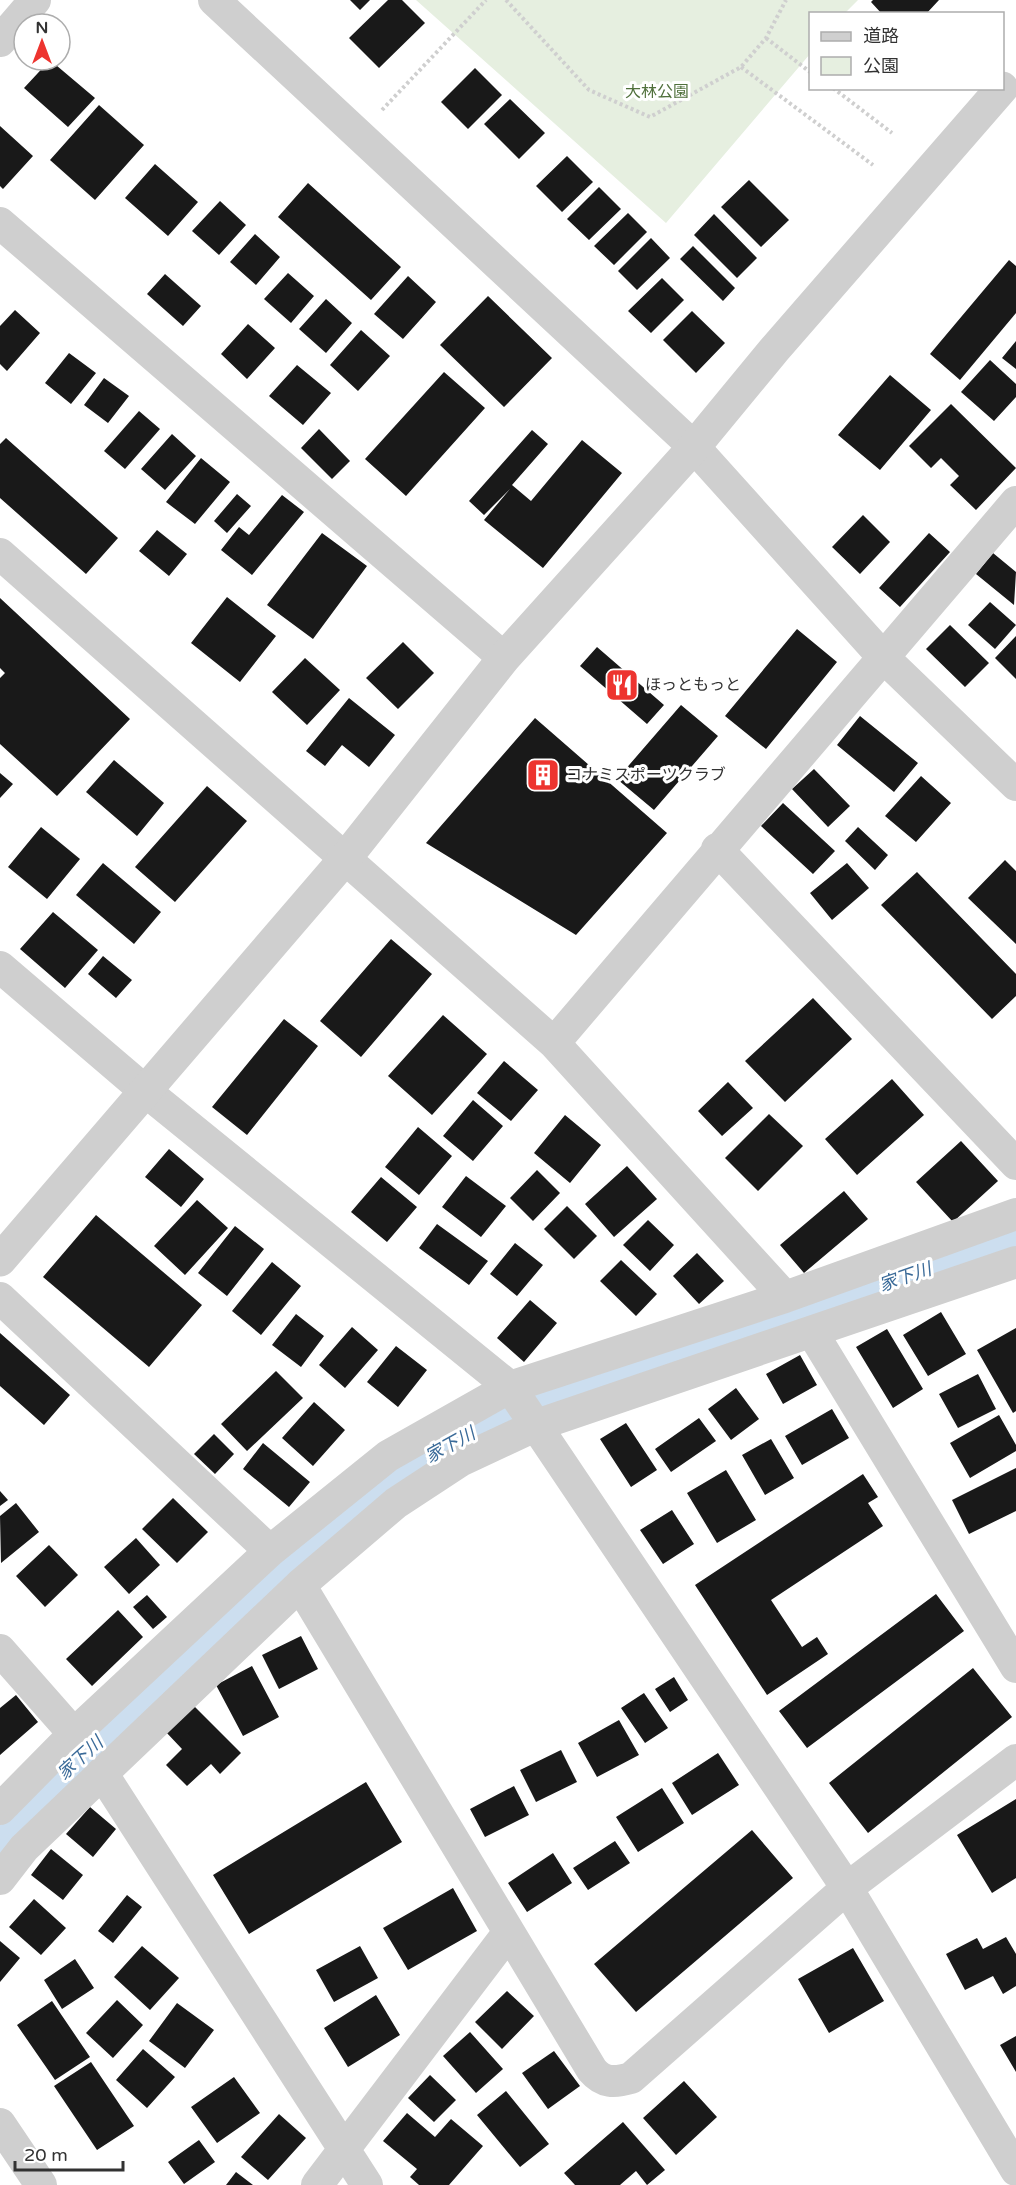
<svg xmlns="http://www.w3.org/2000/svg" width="1016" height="2185" font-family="'Varela Round','Noto Sans JP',sans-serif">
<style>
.green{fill:#e6efe0}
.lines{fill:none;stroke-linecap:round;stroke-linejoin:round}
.river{stroke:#ccdeef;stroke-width:64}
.building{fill:#191919}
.path{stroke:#cfcfcf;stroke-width:4;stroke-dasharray:3 3;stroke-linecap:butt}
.minor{stroke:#cfcfcf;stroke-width:32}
.tertiary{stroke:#cfcfcf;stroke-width:33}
.labels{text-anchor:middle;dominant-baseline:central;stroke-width:6;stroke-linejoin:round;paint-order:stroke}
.park-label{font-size:16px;fill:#50703c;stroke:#fff}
.poi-label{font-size:16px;fill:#323232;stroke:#fff;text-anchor:start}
.water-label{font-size:18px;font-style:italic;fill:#3b6b99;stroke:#fff}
</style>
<rect width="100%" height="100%" fill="#fff"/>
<!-- green -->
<path class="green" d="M416,0H858L845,13L810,14V54L666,223Z"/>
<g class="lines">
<!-- river -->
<path class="river" d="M0,1843L47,1788L317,1541L389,1481L454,1440L561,1394L1016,1240"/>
</g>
<!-- building -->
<path class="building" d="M350,0H370L360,10Z
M388,0H402L425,23L379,68L349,38Z
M873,0H939L926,14H882L871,2Z
M50,60L95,98L68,127L24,88Z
M475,68L502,95L468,129L441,102Z
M510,99L545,133L519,159L484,124Z
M99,105L144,145L95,200L50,160Z
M0,126L33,156L3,189L0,186Z
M567,156L593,182L562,212L536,186Z
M155,164L198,202L168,236L125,198Z
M749,180L789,220L761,247L721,207Z
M308,183L401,267L371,300L278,217Z
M599,187L621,209L589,240L567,219Z
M220,201L246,225L219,255L192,231Z
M628,213L647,232L614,265L594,246Z
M714,214L757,258L737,278L694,235Z
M255,234L280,257L256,285L230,262Z
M651,238L670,258L637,290L618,271Z
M693,246L735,288L723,301L680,259Z
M1009,260L1016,266V313L960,380L930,354Z
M288,273L314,296L291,323L264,299Z
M165,274L201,306L183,326L147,294Z
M408,276L436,302L403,339L374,314Z
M662,278L684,300L651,333L628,311Z
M488,296L552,358L504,407L440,345Z
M326,299L352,323L326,353L299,329Z
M15,310L40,333L7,371L0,364V326Z
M692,311L725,343L696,373L663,340Z
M248,324L275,348L247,379L221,354Z
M361,330L390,356L358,391L330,365Z
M1016,341V369L1002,358Z
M69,353L96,373L71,404L45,383Z
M990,360L1016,384V397L994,421L961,392Z
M297,365L331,393L303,425L269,396Z
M444,372L485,408L406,496L365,459Z
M890,375L931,410L880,470L838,435Z
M104,378L129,396L108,423L84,405Z
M951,404L1016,468L976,510L950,485L959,476L941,458L931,468L909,446Z
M139,411L160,429L125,469L104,451Z
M319,429L350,461L332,479L301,448Z
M532,430L548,444L512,485L531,501L582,440L622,473L543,568L484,520L510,489L484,515L469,501Z
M172,434L196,456L165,490L141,469Z
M6,438L118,538L86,574L0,498V444Z
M201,458L230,482L195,524L166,502Z
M237,494L251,506L227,533L214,521Z
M282,495L304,512L252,575L221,550L239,527L249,535Z
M863,515L890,542L860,574L832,547Z
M157,530L187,554L169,576L139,551Z
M322,533L367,566L313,639L267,605Z
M929,533L950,552L900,607L879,588Z
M993,553L1016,572L1014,605L976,574Z
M227,597L276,636L240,682L191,643Z
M0,598L130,719L57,796L0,744V678L5,673L0,668Z
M990,602L1016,625L995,649L968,625Z
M950,625L989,663L965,687L926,649Z
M797,629L837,662L766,749L725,716Z
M1016,636V679L995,658Z
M403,642L434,673L398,709L366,678Z
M597,647L664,705L647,724L580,666Z
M305,658L340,690L307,725L272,692Z
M349,698L395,735L369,767L342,745L325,766L306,751Z
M681,705L718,736L654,810L617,779Z
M860,716L918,763L894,792L837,745Z
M535,718L667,833L576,935L426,843Z
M114,760L164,803L137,836L86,792Z
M814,769L850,806L828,827L792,789Z
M0,773L13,784L0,798Z
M921,776L951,803L916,842L885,816Z
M207,786L247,821L175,902L135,867Z
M783,803L835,851L813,874L761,826Z
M41,827L80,859L47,899L8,867Z
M858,827L888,855L875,870L845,841Z
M1005,860L1016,871V944L968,898Z
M103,863L161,912L134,944L76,895Z
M847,863L869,888L832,920L810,893Z
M917,872L1016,974V996L992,1019L881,905Z
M53,912L98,950L65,988L20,949Z
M391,939L432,974L361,1057L320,1021Z
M103,956L132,980L116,998L88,974Z
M813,998L852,1039L785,1102L745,1061Z
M443,1015L487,1054L432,1115L388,1076Z
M284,1019L318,1046L247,1135L212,1107Z
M504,1061L538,1090L511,1121L477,1093Z
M892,1079L924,1115L857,1175L825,1139Z
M728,1082L753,1108L722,1136L698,1111Z
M473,1100L503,1126L473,1161L443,1136Z
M769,1114L803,1146L758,1191L725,1158Z
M565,1115L601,1145L570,1183L534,1153Z
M418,1127L452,1156L419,1195L385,1167Z
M961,1141L998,1181L953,1222L916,1182Z
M169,1149L204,1179L181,1207L145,1177Z
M627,1166L657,1199L614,1237L585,1204Z
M537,1170L560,1193L533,1221L510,1198Z
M466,1176L506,1206L481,1237L442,1207Z
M381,1177L417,1207L387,1242L351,1212Z
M844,1191L868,1219L804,1273L780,1245Z
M197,1200L228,1228L185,1275L154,1246Z
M567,1206L597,1236L574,1259L544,1229Z
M96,1215L202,1305L149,1367L43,1277Z
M648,1220L674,1245L650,1271L623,1245Z
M437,1224L488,1261L469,1285L419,1248Z
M235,1226L264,1249L227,1296L198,1273Z
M515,1243L543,1265L517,1296L490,1274Z
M697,1253L724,1281L699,1304L673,1276Z
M621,1260L657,1294L636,1316L600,1281Z
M272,1262L301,1286L261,1335L232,1311Z
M530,1300L557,1323L524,1362L497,1338Z
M941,1312L966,1354L928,1376L903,1335Z
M296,1314L324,1336L301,1367L272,1345Z
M352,1327L378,1350L345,1388L319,1365Z
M1016,1328V1411L1013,1413L977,1350Z
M887,1329L923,1389L893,1408L856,1347Z
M0,1333L70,1395L44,1425L0,1386Z
M396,1346L427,1370L398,1407L367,1382Z
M800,1355L817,1385L783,1404L766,1374Z
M276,1371L303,1398L247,1451L221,1424Z
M978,1374L996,1409L958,1428L939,1394Z
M736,1388L759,1419L731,1440L708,1409Z
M314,1402L345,1430L313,1466L282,1438Z
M832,1409L849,1438L802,1465L785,1436Z
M999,1415L1016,1445V1451L970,1478L950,1443Z
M699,1418L716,1441L671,1472L655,1449Z
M626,1423L657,1470L631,1487L600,1439Z
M214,1434L234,1454L215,1474L194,1454Z
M771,1439L794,1478L765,1495L742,1455Z
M263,1443L310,1482L289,1507L243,1469Z
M1016,1468V1511L969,1534L952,1500Z
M726,1470L756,1520L717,1543L687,1493Z
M863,1474L878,1497L868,1503L883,1526L771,1600L802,1647L817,1637L828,1654L767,1695L695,1585Z
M0,1491L8,1500L0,1506Z
M173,1498L208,1532L177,1563L142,1529Z
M16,1503L39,1532L1,1563L0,1516Z
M672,1510L694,1544L663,1564L640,1530Z
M136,1538L160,1565L129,1594L104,1567Z
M49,1545L78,1575L45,1607L16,1576Z
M936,1594L964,1631L807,1748L779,1711Z
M147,1595L167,1617L153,1629L133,1607Z
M118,1610L143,1637L92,1686L66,1659Z
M301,1636L318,1669L279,1689L262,1655Z
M252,1666L279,1717L243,1736L216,1685Z
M973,1668L1012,1717L868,1833L829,1783Z
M674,1677L688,1700L670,1712L655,1689Z
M644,1693L668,1728L645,1743L621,1708Z
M16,1695L38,1722L0,1755V1708Z
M192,1704L241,1753L220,1774L211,1764L187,1786L166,1765L182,1749L165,1731Z
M619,1720L639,1755L597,1777L578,1743Z
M561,1750L577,1782L536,1802L520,1770Z
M718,1753L739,1785L692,1815L672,1783Z
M366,1782L402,1842L249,1934L213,1875Z
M514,1786L529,1815L485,1837L470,1809Z
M662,1788L684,1823L638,1852L616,1817Z
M1016,1799V1878L992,1893L957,1835Z
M90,1807L116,1829L93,1857L66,1834Z
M752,1830L793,1878L636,2012L594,1964Z
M615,1841L630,1863L588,1890L573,1868Z
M51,1849L83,1875L63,1900L31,1875Z
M553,1853L572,1883L527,1912L508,1883Z
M453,1888L477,1931L408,1970L383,1928Z
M127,1895L142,1907L113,1943L98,1931Z
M34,1899L66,1928L41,1955L9,1927Z
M1006,1937L1016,1954V1986L1003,1994L993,1976L965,1990L946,1954L977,1938L983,1949Z
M0,1941L20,1958L0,1982Z
M142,1946L179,1978L150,2010L114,1977Z
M360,1946L378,1978L334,2002L316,1970Z
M853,1948L884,2001L829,2033L798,1979Z
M75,1959L94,1988L62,2009L44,1980Z
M507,1991L534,2016L502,2049L475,2022Z
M376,1995L400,2035L348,2067L324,2028Z
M117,2000L143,2025L113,2058L86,2033Z
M52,2001L90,2057L55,2080L17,2025Z
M177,2003L214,2030L185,2068L149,2041Z
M470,2032L503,2069L476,2093L443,2056Z
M1016,2036V2072L1000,2045Z
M143,2049L175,2077L147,2108L116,2080Z
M554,2051L580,2086L548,2109L522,2073Z
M91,2062L134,2126L97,2150L54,2086Z
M430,2075L456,2100L434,2122L408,2098Z
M234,2077L260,2113L217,2143L191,2107Z
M684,2081L717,2117L676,2155L643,2118Z
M506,2091L549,2144L520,2167L477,2115Z
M407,2113L435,2137L451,2119L483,2146L449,2185H419L410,2177L417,2169L383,2141Z
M279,2114L306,2138L268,2180L241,2157Z
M623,2122L665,2170L647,2185L636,2171L620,2185H575L564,2173Z
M199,2140L215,2162L184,2184L168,2162Z
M236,2172L253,2185H226Z"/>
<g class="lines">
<!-- path -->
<path class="path" d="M506,0L589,90L650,117L741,67L766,38L786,0
M766,38L810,72
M741,67L873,165
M833,88L892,133
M382,110L486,0"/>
<!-- minor -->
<path class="minor" d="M214,0L694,447L883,657L1016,785
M0,41L35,0
M0,223L504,658
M0,554L554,1043L785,1297
M717,849L1016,1164
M0,967L144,1090L510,1387L847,1888L1016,2170
M554,1043L1016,502
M0,1298L270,1551
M812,1332L1016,1667
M300,1585L509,1932
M0,1650L74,1734
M102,1773L367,2185
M0,1809L74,1734L270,1551L388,1456L510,1387L785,1297L1016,1214
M0,1879L24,1848L300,1585L396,1503L460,1461L537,1425L1016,1262
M0,2124L41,2185
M317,2185L509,1932L592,2070C603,2083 614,2083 631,2078L847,1888L1016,1760"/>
<!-- tertiary -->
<path class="tertiary" d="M0,1260L344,860L504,658L694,447L774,350L1002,88"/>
</g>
<!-- icons -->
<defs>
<g id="restaurant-square" transform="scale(1.725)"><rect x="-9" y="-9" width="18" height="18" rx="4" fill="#ed342f" stroke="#fff"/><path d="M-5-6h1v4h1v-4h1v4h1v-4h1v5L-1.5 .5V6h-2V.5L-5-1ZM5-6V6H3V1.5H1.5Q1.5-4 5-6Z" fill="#fff"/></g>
<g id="building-square" transform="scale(1.725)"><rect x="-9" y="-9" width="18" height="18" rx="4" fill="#ed342f" stroke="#fff"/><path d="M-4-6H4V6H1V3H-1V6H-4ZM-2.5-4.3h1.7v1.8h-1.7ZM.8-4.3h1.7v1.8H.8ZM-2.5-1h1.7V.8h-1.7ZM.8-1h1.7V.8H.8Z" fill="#fff"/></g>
</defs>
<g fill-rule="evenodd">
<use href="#restaurant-square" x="622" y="685"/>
<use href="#building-square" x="543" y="775"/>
</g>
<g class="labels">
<!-- park labels -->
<g class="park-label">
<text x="657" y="92">大林公園</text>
</g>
<!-- poi labels -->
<g class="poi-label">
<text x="645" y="685">ほっともっと</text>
<text x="566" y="775">コナミスポーツクラブ</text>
</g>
<!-- water labels -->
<g class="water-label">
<text transform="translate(905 1277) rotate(-19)">家下川</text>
<text transform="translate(450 1445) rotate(-29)">家下川</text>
<text transform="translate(80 1758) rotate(-42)">家下川</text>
</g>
</g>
<!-- legend -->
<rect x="809" y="12" width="195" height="78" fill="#ffffff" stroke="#adadad" stroke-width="1.5"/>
<rect x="821" y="32" width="30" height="9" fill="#cfcfcf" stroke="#adadad" stroke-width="1.5"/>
<text x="863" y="42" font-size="18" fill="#323232">道路</text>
<rect x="821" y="57" width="30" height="18" fill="#e6efe0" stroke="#adadad" stroke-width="1.5"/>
<text x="863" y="72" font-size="18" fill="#323232">公園</text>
<!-- north arrow -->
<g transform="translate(42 42)"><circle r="28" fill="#ffffff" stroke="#adadad" stroke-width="1.5"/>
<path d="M0-4.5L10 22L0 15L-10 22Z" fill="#ed342f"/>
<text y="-9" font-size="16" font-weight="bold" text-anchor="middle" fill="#323232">N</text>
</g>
<!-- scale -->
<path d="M15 2161v9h108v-9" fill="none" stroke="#323232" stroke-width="3"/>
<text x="24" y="2161" font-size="18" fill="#323232" stroke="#ffffff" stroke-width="4.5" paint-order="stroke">20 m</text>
</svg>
